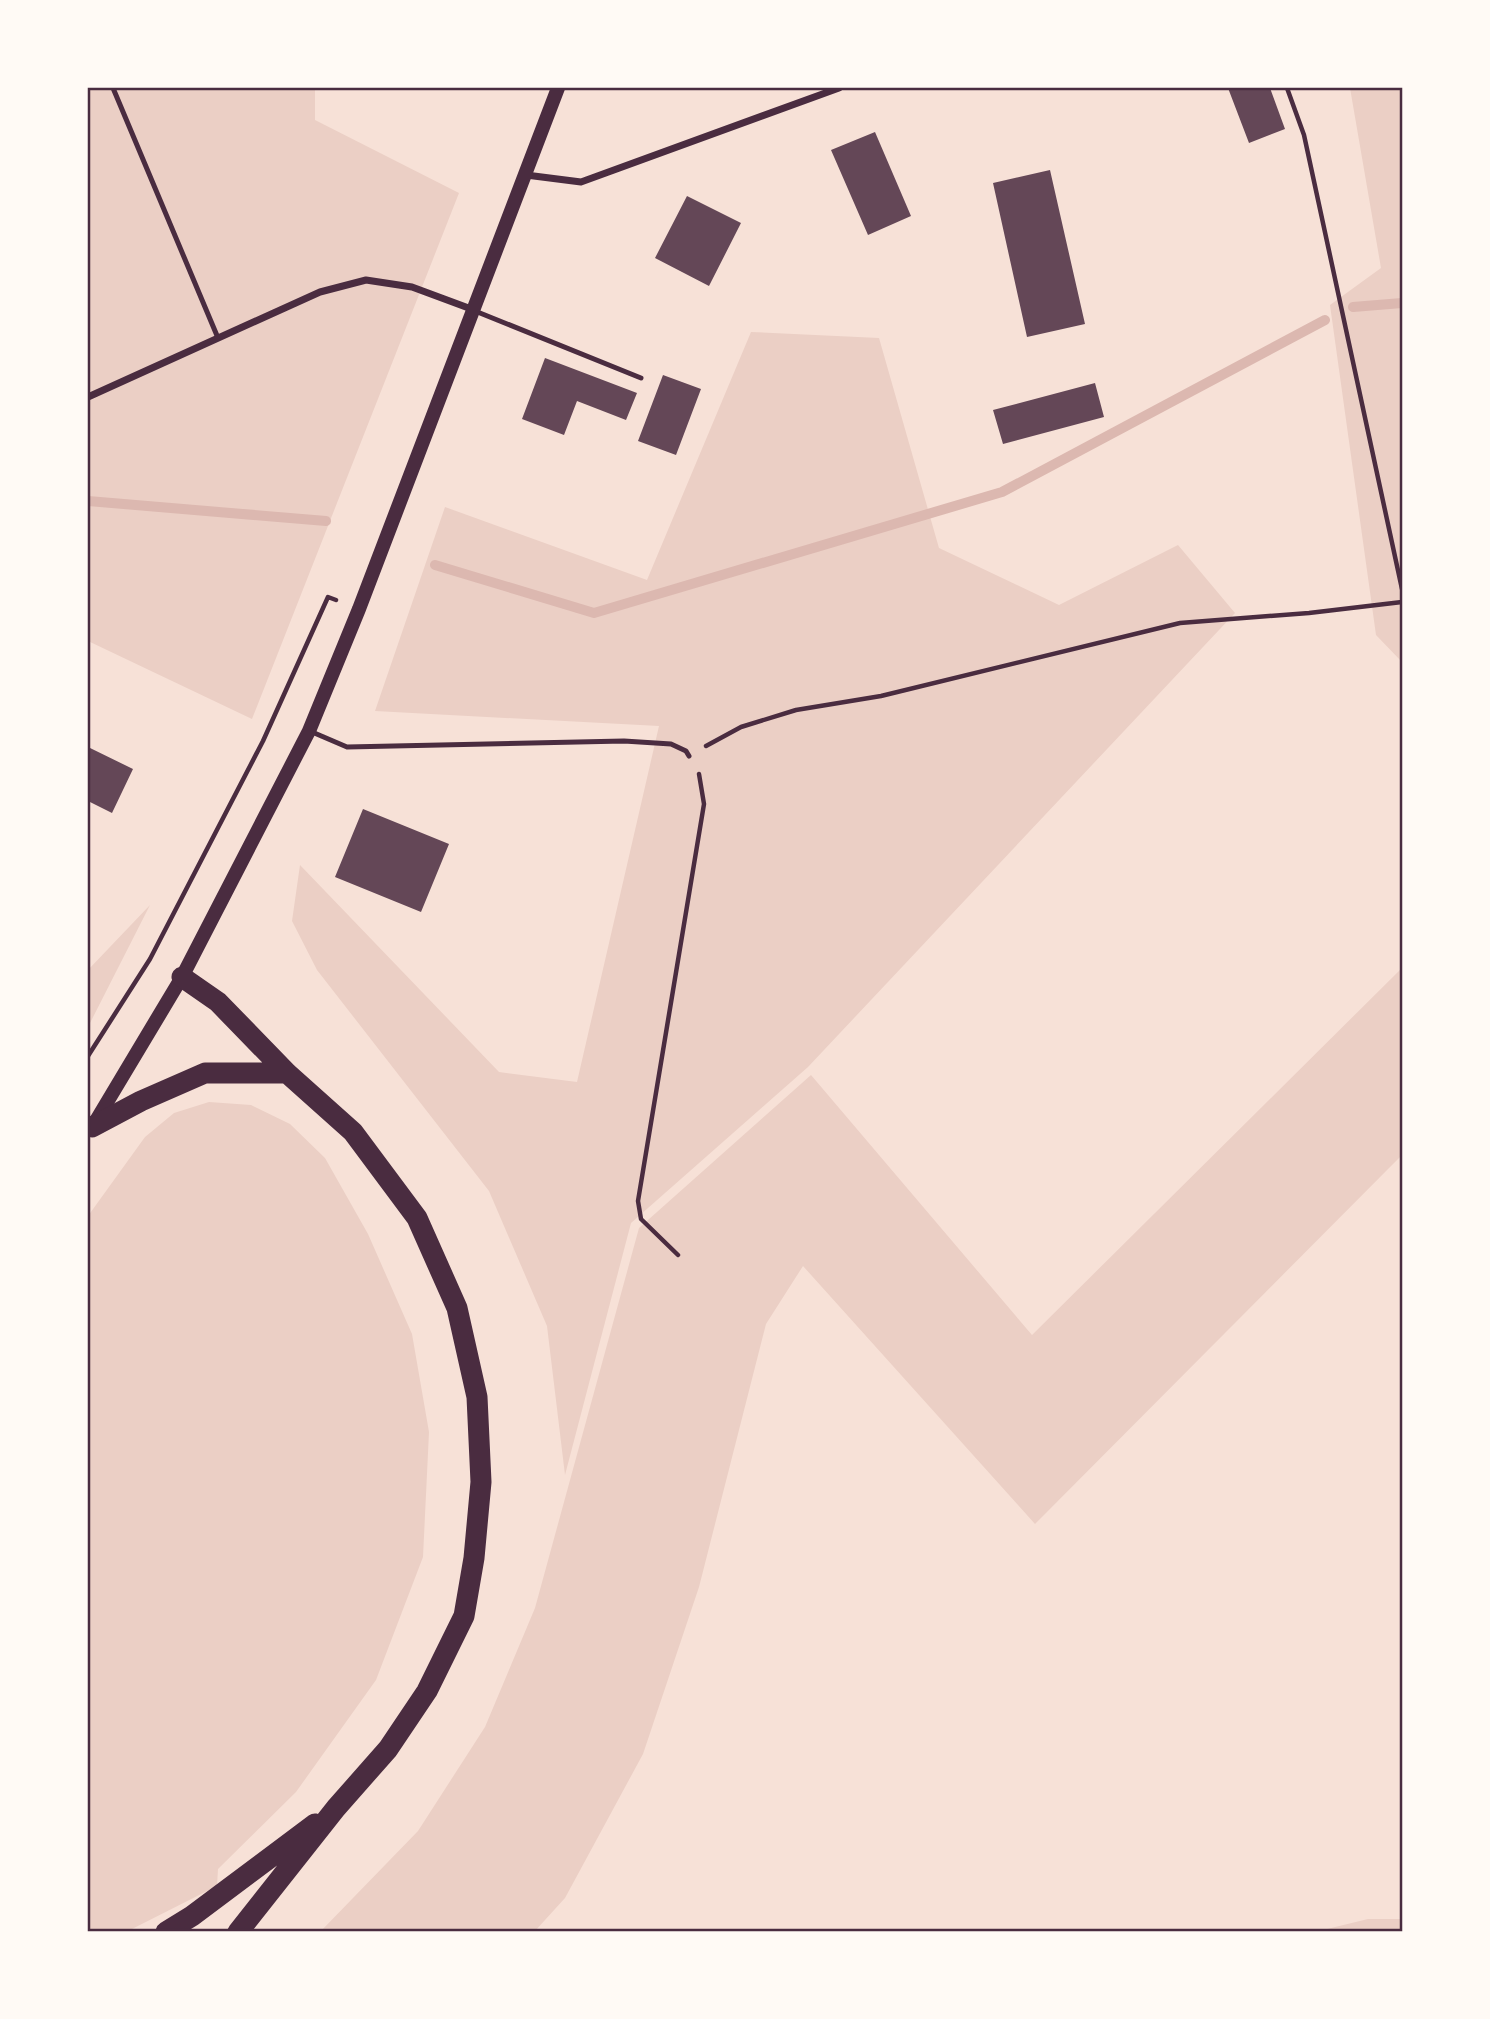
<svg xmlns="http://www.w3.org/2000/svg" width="1490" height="2019" font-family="Manrope,sans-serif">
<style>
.green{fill:#ebcfc5}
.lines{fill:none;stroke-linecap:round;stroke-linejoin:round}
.stream{stroke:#dcb8b0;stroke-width:10}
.building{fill:#644757}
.path{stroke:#4a2c40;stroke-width:4.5}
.service{stroke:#4a2c40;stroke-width:5}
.minor{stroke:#4a2c40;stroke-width:7}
.secondary{stroke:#4a2c40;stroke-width:14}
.motorway{stroke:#4a2c40;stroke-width:21}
.neatline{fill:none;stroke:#4a2c40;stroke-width:2.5}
</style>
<rect width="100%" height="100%" fill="#f7e1d7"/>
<!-- green -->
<path class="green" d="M88,88H315V120L459,193L252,719L88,641Z
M1350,88H1402V662L1376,635L1330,305L1381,268Z
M751,332L879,338L939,548L1059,605L1178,545L1235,613L808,1067L631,1223L565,1475L547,1326L489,1191L317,970L292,921L300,865L499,1072L577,1082L659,726L375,711L445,507L647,580Z
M150,905L88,1027V970Z
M1402,968V1155L1035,1524L803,1266L766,1324L699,1587L643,1754L565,1898L535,1931L320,1932L418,1831L485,1727L535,1608L639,1228L811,1075L1032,1335Z
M209,1102L251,1105L290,1124L325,1158L368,1234L412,1334L429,1432L423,1557L376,1680L296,1792L218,1869L217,1886L128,1931L88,1932V1216L145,1137L174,1113Z
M1368,1919H1402V1931H1319Z"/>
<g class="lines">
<!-- stream -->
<path class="stream" d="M1353,307L1402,303
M88,501L326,521
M435,565L594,613L1002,492L1325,320"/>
</g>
<!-- building -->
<path class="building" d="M1228,88H1270L1285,129L1249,143Z
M875,132L911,216L868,235L831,150Z
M1050,170L1085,324L1027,337L993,183Z
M687,196L741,223L709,286L655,258Z
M545,358L637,393L626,420L577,401L564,435L522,419Z
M663,375L701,389L676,455L638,441Z
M1095,383L1104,417L1003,444L993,410Z
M88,747L133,769L112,813L88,801Z
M363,809L449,844L421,912L335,877Z"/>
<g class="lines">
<!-- path -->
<path class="path" d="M1287,88L1304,135L1402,589
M706,746L741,727L796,710L881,696L1180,623L1309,613L1402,602
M88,1056L150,959L263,741L328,597L336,600
M678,1255L641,1219L638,1201L704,804L699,774"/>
<!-- service -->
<path class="service" d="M113,88L218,338
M475,311L641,378
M312,732L347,747L624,741L671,744L686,751L689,756"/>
<!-- minor -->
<path class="minor" d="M526,175L581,182L839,88
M88,397L320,292L366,280L412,287L474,310"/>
<!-- secondary -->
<path class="secondary" d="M94,1124L182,977L309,731L359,609L558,88"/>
<!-- motorway -->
<path class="motorway" d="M182,977L218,1002L287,1073L353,1132L417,1218L457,1308L477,1397L481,1482L474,1558L464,1616L427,1691L388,1749L336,1808L238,1932
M92,1127L141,1101L205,1073H287
M166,1932L192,1916L315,1824"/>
</g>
<!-- border -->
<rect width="1490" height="2019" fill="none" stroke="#fffaf5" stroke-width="178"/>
<rect x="89" y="89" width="1312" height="1841" class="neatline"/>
</svg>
